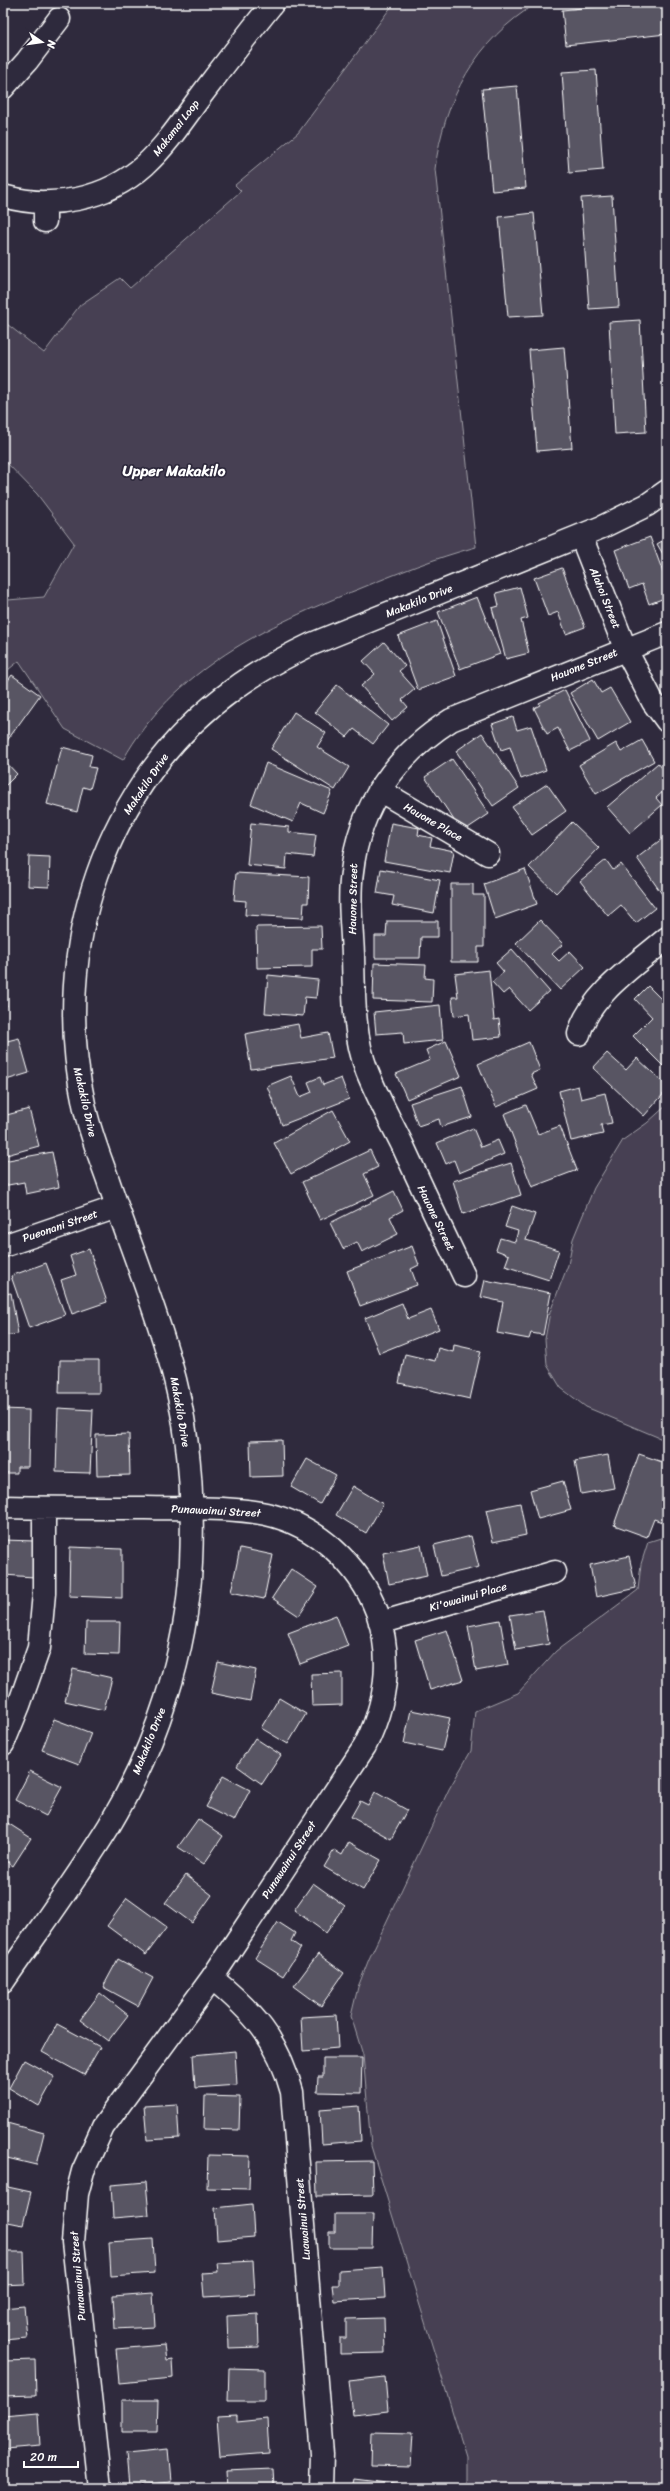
<svg xmlns="http://www.w3.org/2000/svg" width="670" height="2491" font-family="Sriracha,sans-serif">
<style>
.green{fill:#464152;stroke:#a2a0a8}
.building{fill:#595564;stroke:#fff}
.lines{fill:none;stroke-linecap:round;stroke-linejoin:round}
.street-casing{stroke:#fff;stroke-width:25}
.secondary-casing{stroke:#fff;stroke-width:25}
.street{stroke:#2f2a3d;stroke-width:22}
.secondary{stroke:#2f2a3d;stroke-width:22}
.labels{text-anchor:middle;dominant-baseline:central;stroke-width:3.5;stroke-linejoin:round;paint-order:stroke}
.street-label{font-size:11px;fill:#fff;stroke:#2f2a3d}
.district-label{font-size:15px;font-weight:bold;fill:#fff;stroke:#2f2a3d}
</style>
<rect width="100%" height="100%" fill="#2f2a3d"/>
<filter id="ink" filterUnits="userSpaceOnUse"><feTurbulence type="fractalNoise" baseFrequency=".025" numOctaves="2"/><feDisplacementMap in="SourceGraphic" scale="8" xChannelSelector="R" yChannelSelector="G"/><feConvolveMatrix kernelMatrix="1 2 1 2 8 2 1 2 1" color-interpolation-filters="sRGB"/></filter>
<g filter="url(#ink)">
<!-- green -->
<path class="green" d="M394,3H537C476,40 444,99 435,169L476,547C435,558 398,573 359,589C267,625 173,670 123,760L65,729L19,661L3,674V603L8,600L44,597L74,543L37,494L3,459V321L44,353L80,305L120,278L130,288L241,191L235,185L298,133Z
M667,1105V1441L586,1407L561,1388L547,1365L545,1339L550,1312L568,1265L573,1239L594,1188L623,1140L647,1123Z
M667,1536V2488H466V2456L371,2146L363,2055L351,2016L358,1987L369,1959L449,1789L471,1751L475,1711L518,1693L556,1651L638,1590L641,1564L648,1542Z"/>
<!-- building -->
<path class="building" d="M633,3H663L666,34L566,45L562,10Z
M596,70L603,170L569,173L562,72Z
M517,86L526,188L492,191L482,89Z
M612,196L619,307L589,309L581,198Z
M534,213L543,315L508,317L499,217Z
M640,320L646,432L615,434L609,322Z
M564,347L572,448L537,451L529,350Z
M650,537L667,583V597L649,604L642,584L629,589L615,550Z
M667,538V561L657,544Z
M562,568L585,627L566,634L558,612L548,616L534,578Z
M520,587L528,618L521,620L529,653L506,659L492,608L499,606L496,593Z
M477,597L500,654L460,669L438,612Z
M437,621L456,676L418,690L398,636Z
M384,642L405,666L399,671L415,689L402,700L408,707L392,721L361,686L375,674L363,661Z
M12,675L40,695L4,745L3,687Z
M593,679L601,693L610,688L630,722L598,741L570,693Z
M337,685L388,725L373,744L354,729L347,737L315,712Z
M565,690L590,741L570,751L558,728L547,734L534,708L540,705L539,703Z
M294,712L326,733L317,747L349,767L335,790L271,749Z
M513,717L517,730L531,726L546,770L521,779L510,747L501,750L492,724Z
M482,733L519,788L493,806L456,751Z
M642,740L654,761L596,794L579,765L616,743L621,752Z
M62,747L92,755L89,767L96,768L90,789L83,787L77,812L47,804Z
M3,759L17,774L3,788Z
M452,759L489,814L462,832L425,777Z
M266,763L332,791L323,813L301,803L293,822L251,804Z
M658,763L667,774V788L656,798L662,805L630,833L607,807Z
M547,784L566,811L532,835L512,807Z
M572,822L599,848L556,893L529,867Z
M251,823L289,827V832L316,835L313,857L287,854L286,869L247,865Z
M391,823L419,828L418,835L432,838L430,846L454,851L450,873L384,861Z
M663,838L667,843V895L664,897L637,858Z
M29,856L50,857L49,887L28,886Z
M606,860L613,870L621,864L655,908L636,923L621,905L608,916L580,881Z
M381,869L440,880L434,913L392,905L394,896L377,893Z
M525,869L537,904L495,919L484,884Z
M236,873L309,877L308,903H304L303,918L245,915L246,901L234,900Z
M451,884H473V895H484V947H478V962H451Z
M540,920L563,944L552,954L559,961L570,951L585,967L560,990L516,943Z
M387,921H438V937H421L420,958H375V936H386Z
M321,926L322,949H312V967L257,968L256,927Z
M512,949L549,991L528,1010L509,989L503,994L492,982L504,972L496,963Z
M374,963L426,965L425,978L433,979L432,1002L373,1000Z
M489,970L494,1020L499,1019L501,1037L472,1040L469,1014L454,1016L452,997H458L455,974Z
M268,975L318,980L316,998L305,997L303,1016L265,1013Z
M648,986L667,1005V1061L663,1066L633,1036L652,1017L635,999Z
M3,992L7,1006L3,1007Z
M440,1005L443,1040L404,1044L403,1032L376,1034L374,1012Z
M298,1024L301,1038L328,1033L333,1058L251,1069L245,1034Z
M19,1038L29,1073L3,1081V1042Z
M446,1041L461,1076L407,1099L396,1074L430,1060L426,1050Z
M529,1042L540,1070L531,1074L538,1089L496,1107L478,1064Z
M607,1053L626,1070L637,1058L667,1086V1090L644,1116L593,1068Z
M291,1076L300,1097L312,1092L308,1082L320,1077L323,1085L341,1078L349,1099L282,1125L267,1086Z
M462,1086L472,1117L441,1127L439,1119L418,1126L410,1103Z
M578,1086L581,1099L605,1093L612,1123L601,1125L603,1134L571,1141L559,1091Z
M526,1105L538,1134L560,1126L577,1170L532,1187L504,1114Z
M29,1109L39,1146L3,1156V1116Z
M333,1110L350,1141L291,1174L274,1143Z
M473,1128L481,1147L498,1140L504,1154L459,1173L454,1160L446,1164L437,1143Z
M370,1150L378,1167L364,1174L374,1195L320,1220L302,1182Z
M52,1152L59,1187L26,1194L24,1182L3,1186V1161Z
M511,1163L521,1195L463,1214L453,1181Z
M394,1191L403,1210L390,1217L398,1234L362,1252L357,1242L343,1249L330,1223Z
M512,1206L535,1214L526,1240L559,1250L549,1280L505,1266L509,1255L496,1250L500,1238L515,1242L518,1231L505,1227Z
M412,1246L419,1265L411,1269L417,1285L360,1306L347,1271Z
M89,1249L107,1302L72,1314L61,1280L76,1275L70,1256Z
M46,1263L65,1315L29,1328L11,1276Z
M485,1280L551,1293L543,1335L531,1333L529,1339L497,1333L503,1302L481,1297Z
M11,1293L18,1334L3,1336V1294Z
M402,1303L408,1319L431,1310L439,1329L379,1353L365,1318Z
M454,1345L481,1351L470,1399L399,1383L405,1354L435,1361L438,1348L453,1352Z
M60,1360H99V1393H59Z
M58,1408L93,1410L90,1473L56,1472Z
M3,1409L29,1410L28,1467H17V1473H3Z
M129,1434L130,1475L97,1476L96,1435Z
M282,1440L283,1476L251,1477L250,1441Z
M639,1454L665,1463L662,1472L667,1474V1507L662,1522L654,1519L647,1537L614,1525Z
M608,1455L614,1488L581,1494L575,1461Z
M307,1459L336,1475L320,1504L291,1487Z
M563,1481L571,1510L538,1519L530,1490Z
M353,1486L383,1504L366,1533L336,1515Z
M520,1503L526,1535L493,1542L486,1510Z
M471,1536L479,1567L441,1576L434,1545Z
M3,1540L35,1541L34,1577L3,1575Z
M421,1545L427,1576L389,1584L383,1553Z
M70,1547L122,1549V1598L69,1596Z
M240,1548L273,1555L264,1599L231,1592Z
M629,1556L636,1588L596,1597L590,1565Z
M291,1569L318,1587L299,1616L272,1598Z
M543,1610L549,1644L516,1650L510,1615Z
M336,1615L348,1646L300,1664L288,1633Z
M500,1620L508,1665L476,1671L468,1626Z
M86,1622H120L119,1655L85,1654Z
M447,1630L463,1680L430,1690L415,1640Z
M218,1662L256,1670L250,1701L211,1693Z
M73,1669L112,1678L104,1710L65,1701Z
M342,1673V1705L312,1706L311,1674Z
M279,1698L306,1714L288,1744L261,1728Z
M411,1710L450,1718L442,1751L404,1743Z
M54,1719L91,1733L79,1764L42,1750Z
M255,1738L281,1755L262,1784L237,1766Z
M30,1771L62,1787L46,1816L15,1800Z
M223,1776L250,1790L234,1821L206,1807Z
M375,1792L407,1810L391,1839L351,1817L360,1801L368,1805Z
M198,1819L223,1836L204,1864L178,1847Z
M3,1820L31,1838L13,1866L3,1859Z
M349,1842L381,1860L363,1890L324,1867L334,1850L342,1855Z
M186,1875L212,1895L192,1923L165,1903Z
M313,1883L345,1906L326,1933L294,1910Z
M127,1898L167,1927L146,1955L107,1926Z
M278,1922L295,1933L291,1941L301,1948L283,1976L255,1958Z
M318,1954L344,1973L321,2006L294,1986Z
M118,1959L153,1978L138,2006L103,1987Z
M100,1993L128,2015L108,2041L80,2020Z
M336,2015L338,2048L303,2051L301,2017Z
M57,2024L100,2047L84,2075L42,2052Z
M235,2051L237,2085L195,2088L193,2055Z
M323,2058H362L361,2093L317,2092L318,2077H323Z
M24,2060L55,2077L39,2106L9,2088Z
M205,2096L240,2097L239,2130L204,2129Z
M177,2104L179,2138L147,2140L144,2106Z
M359,2106L361,2141L322,2144L320,2109Z
M7,2123L44,2133L36,2165L3,2157V2138Z
M208,2155L250,2156L249,2189L207,2188Z
M372,2161L373,2195L317,2196L316,2162Z
M146,2182L149,2215L113,2218L111,2185Z
M3,2186L31,2192L23,2225L3,2221Z
M252,2204L254,2237L217,2240L215,2208Z
M335,2214H373L372,2248H329V2232H335Z
M153,2239L155,2273L111,2276L109,2242Z
M3,2252H24L25,2284L3,2285Z
M253,2261L255,2294L204,2297L202,2273L218,2272L217,2263Z
M383,2267L385,2298L334,2301L332,2285H339V2270Z
M153,2293L155,2327L115,2329L113,2296Z
M24,2306L27,2338L3,2340V2308Z
M258,2314L259,2347L228,2348L227,2316Z
M384,2318L385,2353L340,2354V2338H346V2319Z
M164,2345L166,2360L172,2359L173,2378L119,2383L116,2349Z
M35,2360L36,2395L3,2396V2361Z
M229,2368L265,2369V2401H228Z
M385,2377L388,2411L353,2415L349,2381Z
M122,2400H158L157,2432H122Z
M38,2413L40,2446L5,2449L3,2416Z
M237,2416V2422L267,2419L269,2453L220,2457L217,2417Z
M372,2432L413,2433L411,2466L371,2465Z
M168,2449L171,2482L129,2486L126,2453Z
M273,2469L274,2488H226L225,2471Z
M354,2479L403,2485V2488H352Z"/>
<g class="lines">
<!-- street casing -->
<g class="street-casing">
<path id="street" d="M3,88L27,61L59,19
M3,196C52,210 106,200 145,165C166,146 183,120 200,97C224,65 248,34 273,3
M45,221V202
M581,536L625,648L653,702L667,721
M379,790L488,854
M579,1034C590,994 637,964 667,938
M3,1246L117,1207
M464,1276C443,1232 422,1188 402,1144C390,1120 377,1096 367,1071C353,1034 354,995 353,955C352,928 348,899 352,872C359,806 396,755 451,720L667,633
M3,1507C50,1508 98,1508 145,1508C185,1509 227,1506 266,1514C316,1525 359,1564 377,1612C393,1658 386,1704 365,1746L212,1978L103,2127L83,2171L77,2194L73,2242L100,2488
M380,1623L555,1572
M3,1744L19,1705L39,1648L44,1593V1508
M212,1978C253,2012 278,2039 292,2092L322,2454L321,2488"/>
</g>
<!-- secondary casing -->
<g class="secondary-casing">
<path id="secondary" d="M3,1982C38,1931 76,1880 109,1826C155,1749 187,1654 191,1563C194,1495 189,1426 170,1361C153,1301 129,1242 109,1183C100,1157 89,1131 84,1104C50,951 104,782 234,689C258,671 285,657 312,644L602,527L647,505L667,491"/>
</g>
<!-- street -->
<use href="#street" class="street"/>
<!-- secondary -->
<use href="#secondary" class="secondary"/>
</g>
</g>
<g class="labels">
<!-- street labels -->
<g class="street-label">
<text transform="translate(176 128) rotate(-52)">Makamai Loop</text>
<text transform="translate(605 598) rotate(68)">Alahoi Street</text>
<text transform="translate(419 601) rotate(-22)">Makakilo Drive</text>
<text transform="translate(584 665) rotate(-22)">Hauone Street</text>
<text transform="translate(146 784) rotate(-56)">Makakilo Drive</text>
<text transform="translate(433 822) rotate(30)">Hauone Place</text>
<text transform="translate(353 899) rotate(-89)">Hauone Street</text>
<text transform="translate(85 1102) rotate(77)">Makakilo Drive</text>
<text transform="translate(436 1218) rotate(64)">Hauone Street</text>
<text transform="translate(60 1226) rotate(-19)">Pueonani Street</text>
<text transform="translate(180 1412) rotate(80)">Makakilo Drive</text>
<text transform="translate(216 1511) rotate(3)">Punawainui Street</text>
<text transform="translate(468 1597) rotate(-16)">Ki'owainui Place</text>
<text transform="translate(149 1741) rotate(-68)">Makakilo Drive</text>
<text transform="translate(289 1860) rotate(-57)">Punawainui Street</text>
<text transform="translate(303 2219) rotate(-95)">Luawainui Street</text>
<text transform="translate(78 2276) rotate(-95)">Punawainui Street</text>
</g>
<!-- district labels -->
<g class="district-label">
<text x="174" y="471">Upper Makakilo</text>
</g>
</g>
<!-- margin -->
<rect width="670" height="2491" fill="none" stroke="#2f2a3d" stroke-width="16"/>
<rect x="8" y="8" width="654" height="2475" fill="none" stroke="#fff" stroke-width="1.5" filter="url(#ink)"/>
<!-- north arrow -->
<g transform="translate(42 42) rotate(103)" stroke="#2f2a3d" stroke-width="3" paint-order="stroke">
<path d="M0-3L7 15L0 10L-7 15Z" fill="#ffffff"/>
<text y="-6" font-size="11" font-weight="bold" text-anchor="middle" fill="#ffffff">N</text>
</g>
<!-- scale -->
<path d="M24 2461v6h54v-6" fill="none" stroke="#ffffff" stroke-width="2"/>
<text x="30" y="2461" font-size="12" fill="#ffffff" stroke="#2f2a3d" stroke-width="3" paint-order="stroke">20 m</text>
</svg>
